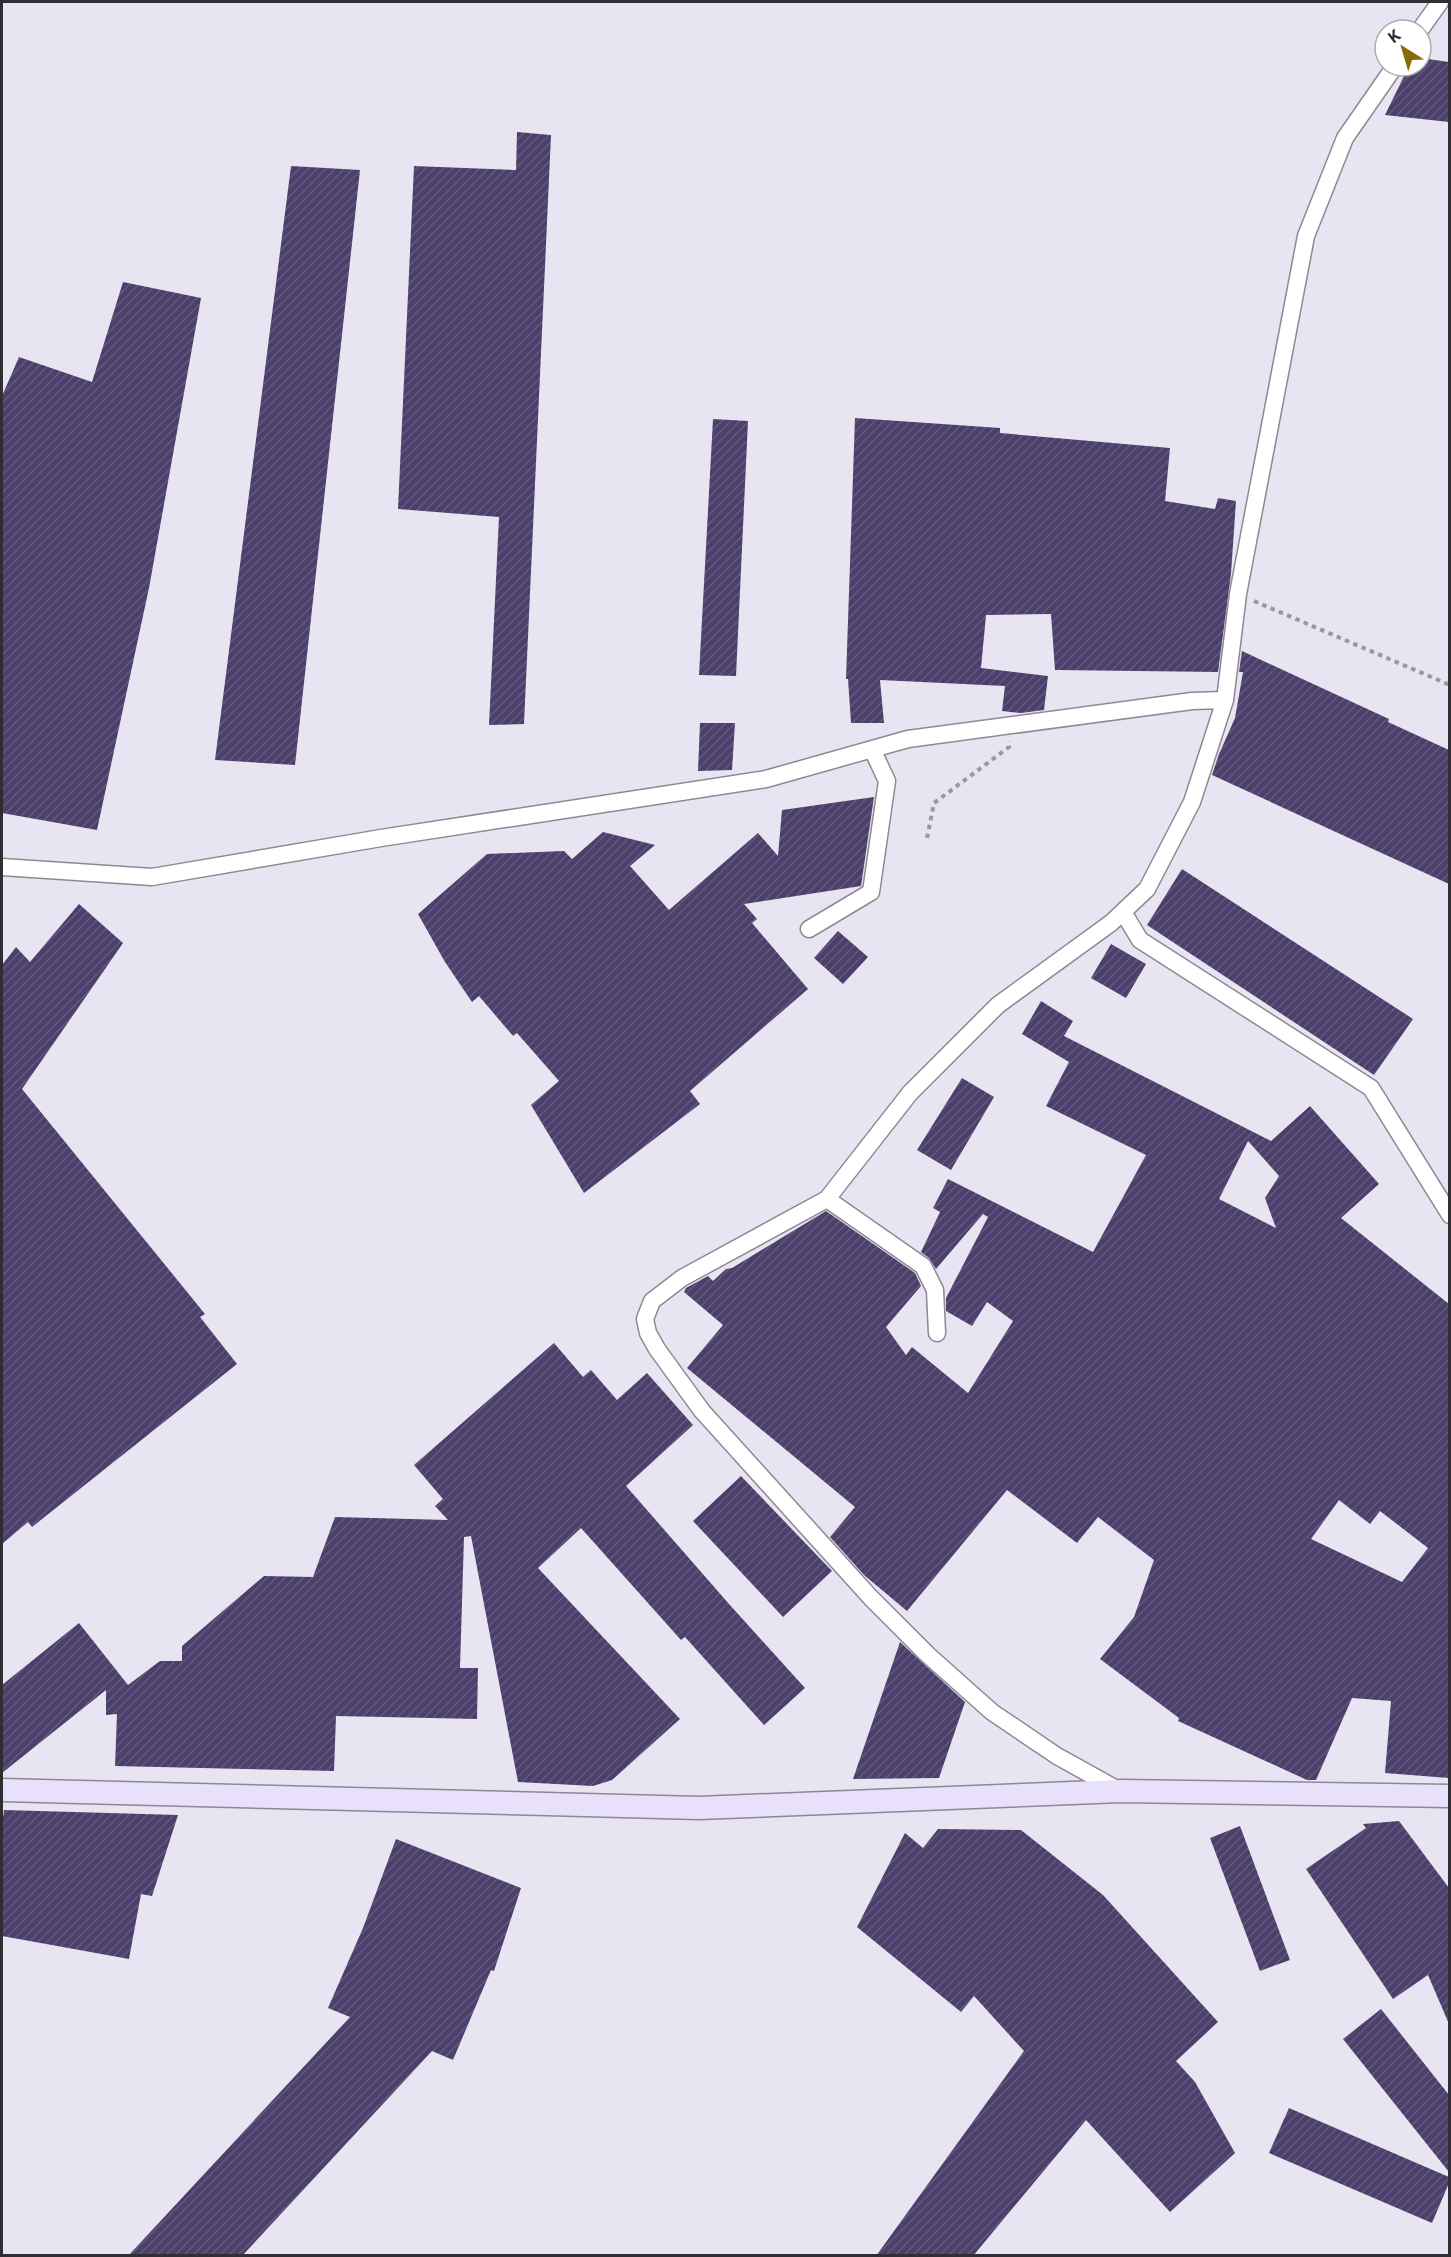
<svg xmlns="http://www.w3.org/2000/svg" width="1451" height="2257" font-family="Roboto,sans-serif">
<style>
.building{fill:url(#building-hatch);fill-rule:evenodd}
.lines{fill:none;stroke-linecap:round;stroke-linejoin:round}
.street-casing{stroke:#8c8994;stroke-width:19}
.secondary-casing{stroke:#8c8994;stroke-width:25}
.path{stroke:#9997a0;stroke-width:4;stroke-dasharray:4.5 4.5;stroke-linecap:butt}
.street{stroke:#fff;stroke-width:16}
.secondary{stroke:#e9e0fb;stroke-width:22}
</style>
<defs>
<pattern id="building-hatch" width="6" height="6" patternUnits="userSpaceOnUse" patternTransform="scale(1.5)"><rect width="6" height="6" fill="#4d3f6b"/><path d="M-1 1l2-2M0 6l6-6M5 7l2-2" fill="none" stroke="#64597c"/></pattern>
</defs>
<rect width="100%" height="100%" fill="#e8e5f2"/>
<!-- building -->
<path class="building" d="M1421,58L1449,62V122L1385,115L1409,66H1421Z
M517,132L551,135L524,724L489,725L499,517L398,509L414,166L516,170Z
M291,166L360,170L295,765L215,760Z
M123,282L201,298L149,588L97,830L2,813V396L19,357L92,382Z
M855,418L1000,428V433L1170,448L1165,501L1215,509L1218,498L1236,501L1231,574L1218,672L1055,670L1051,614L986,615L981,668L1048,676L1044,710L1021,713L1002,711L1005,686L880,680L884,723H851L848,679H846Z
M713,419L748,421L736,676L699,675Z
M1242,651L1389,719L1388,722L1449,750V884L1212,775L1219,754L1235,718L1243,672H1239Z
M700,723H735L732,770L698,771Z
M874,797L861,886L744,904L757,919L752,923L808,989L690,1091L700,1104L584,1193L531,1105L559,1081L517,1033L513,1036L479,996L472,1002L445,962L418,914L487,854L564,851L572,859L603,832L655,845L630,866L669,910L758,833L778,856L782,810Z
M1182,869L1413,1019L1374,1075L1147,925Z
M79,904L123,943L22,1089L205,1314L200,1317L237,1364L32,1527L28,1522L2,1544V965L16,947L30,962Z
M838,931L868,957L843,984L814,958Z
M1111,944L1146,964L1126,998L1091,978Z
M1041,1001L1073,1021L1064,1036L1271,1141L1310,1106L1379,1184L1341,1218L1449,1304V1778L1385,1773L1391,1701L1352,1698L1316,1780H1307L1178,1721L1179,1718L1100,1659L1134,1617L1154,1560L1098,1517L1077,1543L1007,1490L907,1611L864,1575L830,1537L855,1507L687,1368L723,1325L684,1292L686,1288L708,1276L713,1281L726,1269L732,1268L826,1211L915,1273L921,1286L886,1327L906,1355L912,1347L968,1393L1013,1321L987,1302L972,1326L946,1311V1298L988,1217L983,1214L936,1269L929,1258L921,1252L940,1212L933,1208L948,1179L1093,1252L1146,1155L1046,1106L1069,1062L1022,1034ZM1248,1141L1279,1176L1265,1198L1276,1228L1219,1199ZM1339,1500L1370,1524L1380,1511L1428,1548L1402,1582L1311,1539Z
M962,1078L994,1097L951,1170L917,1150Z
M554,1343L583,1377L591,1370L617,1400L647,1373L693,1425L626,1486L729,1604L805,1688L764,1725L685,1637L681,1640L581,1528L538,1568L680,1719L612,1780L593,1786L518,1782L471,1536L464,1537L460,1668H478L477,1719L336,1716L334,1771L115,1766L117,1714L106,1715V1690L2,1773V1685L79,1623L128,1685L160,1661H182V1646L264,1576L313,1577L335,1517L448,1520L435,1506L443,1499L414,1465Z
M741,1476L832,1571L783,1617L693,1521Z
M900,1642L965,1702L939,1778L853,1779Z
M4,1810L178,1815L152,1896L141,1894L129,1959L2,1936V1824Z
M1399,1821L1449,1888V2024L1428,1975L1393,1999L1306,1869L1366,1828L1363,1824Z
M1240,1826L1290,1960L1260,1971L1210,1838Z
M938,1829L1021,1830L1103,1895L1218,2022L1176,2061L1195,2082L1235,2153L1170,2212L1086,2120L973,2256H876L1024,2051L974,1996L961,2012L857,1927L905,1833L923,1848Z
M396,1839L521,1888L494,1971L491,1970L453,2060L432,2051L242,2256H128L350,2017L328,2008L363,1928Z
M1381,2009L1449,2095V2172L1343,2039Z
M1289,2108L1449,2177V2183L1432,2223L1269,2153Z"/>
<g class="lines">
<!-- street casing -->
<g class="street-casing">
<path id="street" d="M1420,30L1440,2
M2,867L152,877L381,838L766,779L908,739L1192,701L1225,700
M1123,912L1140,940L1371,1088L1450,1215
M809,929L871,892L887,781L872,749
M827,1199L923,1266L935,1290L937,1333
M1120,1791L1057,1756L992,1712L928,1655L871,1598L702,1411L657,1349L648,1333L645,1319L652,1301L682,1278L827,1199L910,1093L998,1005L1111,923L1147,889L1192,802L1225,700L1238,594L1306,236L1345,138L1395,66"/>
</g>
<!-- secondary casing -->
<g class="secondary-casing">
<path id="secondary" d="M2,1790L699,1808L1121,1791L1450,1796"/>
</g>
<!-- path -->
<path class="path" d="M1254,601L1450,685
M927,838L934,803L1009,747V741"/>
<!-- street -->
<use href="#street" class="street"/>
<!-- secondary -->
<use href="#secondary" class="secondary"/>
</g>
<!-- border -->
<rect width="1451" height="2257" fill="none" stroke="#2f2e32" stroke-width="6"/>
<!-- north arrow -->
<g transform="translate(1403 48) rotate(323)"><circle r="28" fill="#ffffff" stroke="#acabad" stroke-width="1.5"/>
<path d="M0-4.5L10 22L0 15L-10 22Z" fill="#896a08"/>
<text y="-9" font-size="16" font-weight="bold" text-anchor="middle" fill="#2f2e32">K</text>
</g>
</svg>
